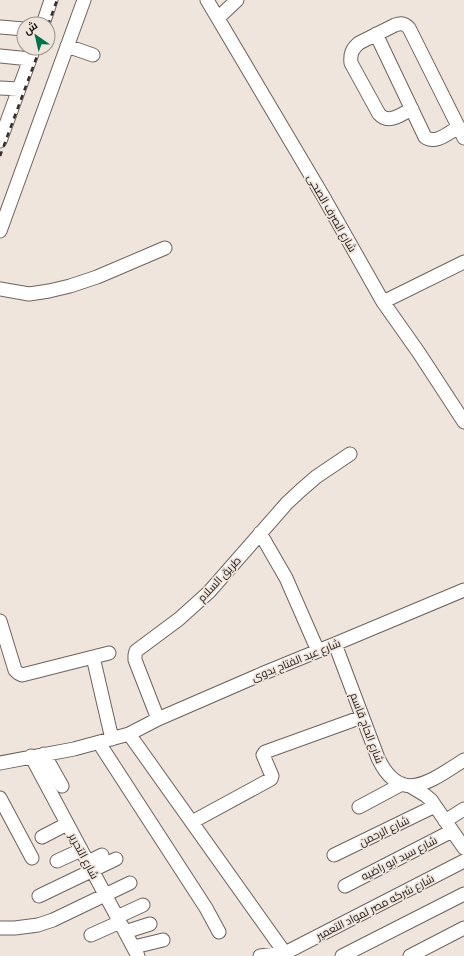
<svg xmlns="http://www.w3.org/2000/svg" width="464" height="956" font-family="'Titillium Web',Cairo,sans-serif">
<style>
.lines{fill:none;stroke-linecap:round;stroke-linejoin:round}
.minor-casing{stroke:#6d635d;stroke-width:15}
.minor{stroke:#fff;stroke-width:13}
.rail{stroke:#332e2a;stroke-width:2.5;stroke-dasharray:5 5;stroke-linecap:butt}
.labels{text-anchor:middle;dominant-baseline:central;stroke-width:3.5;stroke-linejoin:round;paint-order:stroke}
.street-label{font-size:11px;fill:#1b1714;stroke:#f0e5dd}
</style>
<rect width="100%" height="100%" fill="#f0e5dd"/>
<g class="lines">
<!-- minor casing -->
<g class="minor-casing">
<path id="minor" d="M207,0L323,196L383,302L419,353L464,422
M218,18L237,0
M43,24L51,0
M0,27L24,29
M376,34L425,137C436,145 449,132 459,127
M67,46L93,55
M0,56L30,59
M0,88L19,89
M412,109C401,114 389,125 379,114L351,63C350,54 352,49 359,43L395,25C401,23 404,23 409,28L464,138
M0,141L34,48
M0,231L84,0
M0,289L29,294L49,291L70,286L97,277L165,248
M383,302L464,262
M260,533L286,578L318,651
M0,621L15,670L18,673L22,675L109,653
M335,644L378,758C401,807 432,780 464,760
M93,657L112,739
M158,719L135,660V655L136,651L179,619L209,592L287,503L301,490L316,477L350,454
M129,734L287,956
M99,743L206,908L219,932
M44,754L62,786
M31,756L138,956
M0,763L74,749L129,734L158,719L264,673L335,644L464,590
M410,786L425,795L431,800L464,848
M0,798L32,858
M359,807L402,784
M445,821L464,809
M192,822L271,779L272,776L263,755L265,752L362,717
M42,837L67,824
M334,855L435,806
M57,861L81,850
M88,862L102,855
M345,886L452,831
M39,896L116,859
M117,917L143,905
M0,928H15L38,925L53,920L130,883
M125,932L150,924
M91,935L120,922
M134,947L163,940
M260,956L285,953L464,861
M342,956L464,894
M410,956L464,928"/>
</g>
<!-- minor -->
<use href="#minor" class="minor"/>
<!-- rail -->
<path class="rail" d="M48,25L57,0
M0,156L40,48"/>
</g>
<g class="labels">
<!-- street labels -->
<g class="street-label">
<text transform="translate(332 213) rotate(60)">شارع الصرف الصحى</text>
<text transform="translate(219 579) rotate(-47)">طريق السلام</text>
<text transform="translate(296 660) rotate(-22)">شارع عبد الفتاح بدوى</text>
<text transform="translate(367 728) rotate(69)">شارع الحاج قاسم</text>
<text transform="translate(384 831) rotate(-26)">شارع الرحمن</text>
<text transform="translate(84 856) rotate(62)">شارع التحرير</text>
<text transform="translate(399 858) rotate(-27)">شارع سيد ابو راضيه</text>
<text transform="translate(375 907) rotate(-27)">شارع شركه مصر لمواد التعمير</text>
</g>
</g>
<!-- north arrow -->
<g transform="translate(36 36) rotate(326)"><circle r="19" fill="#f0e5dd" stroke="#9b938d"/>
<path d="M0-3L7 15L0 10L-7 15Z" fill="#00734d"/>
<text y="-6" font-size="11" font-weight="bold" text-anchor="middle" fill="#1b1714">ش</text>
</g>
</svg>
